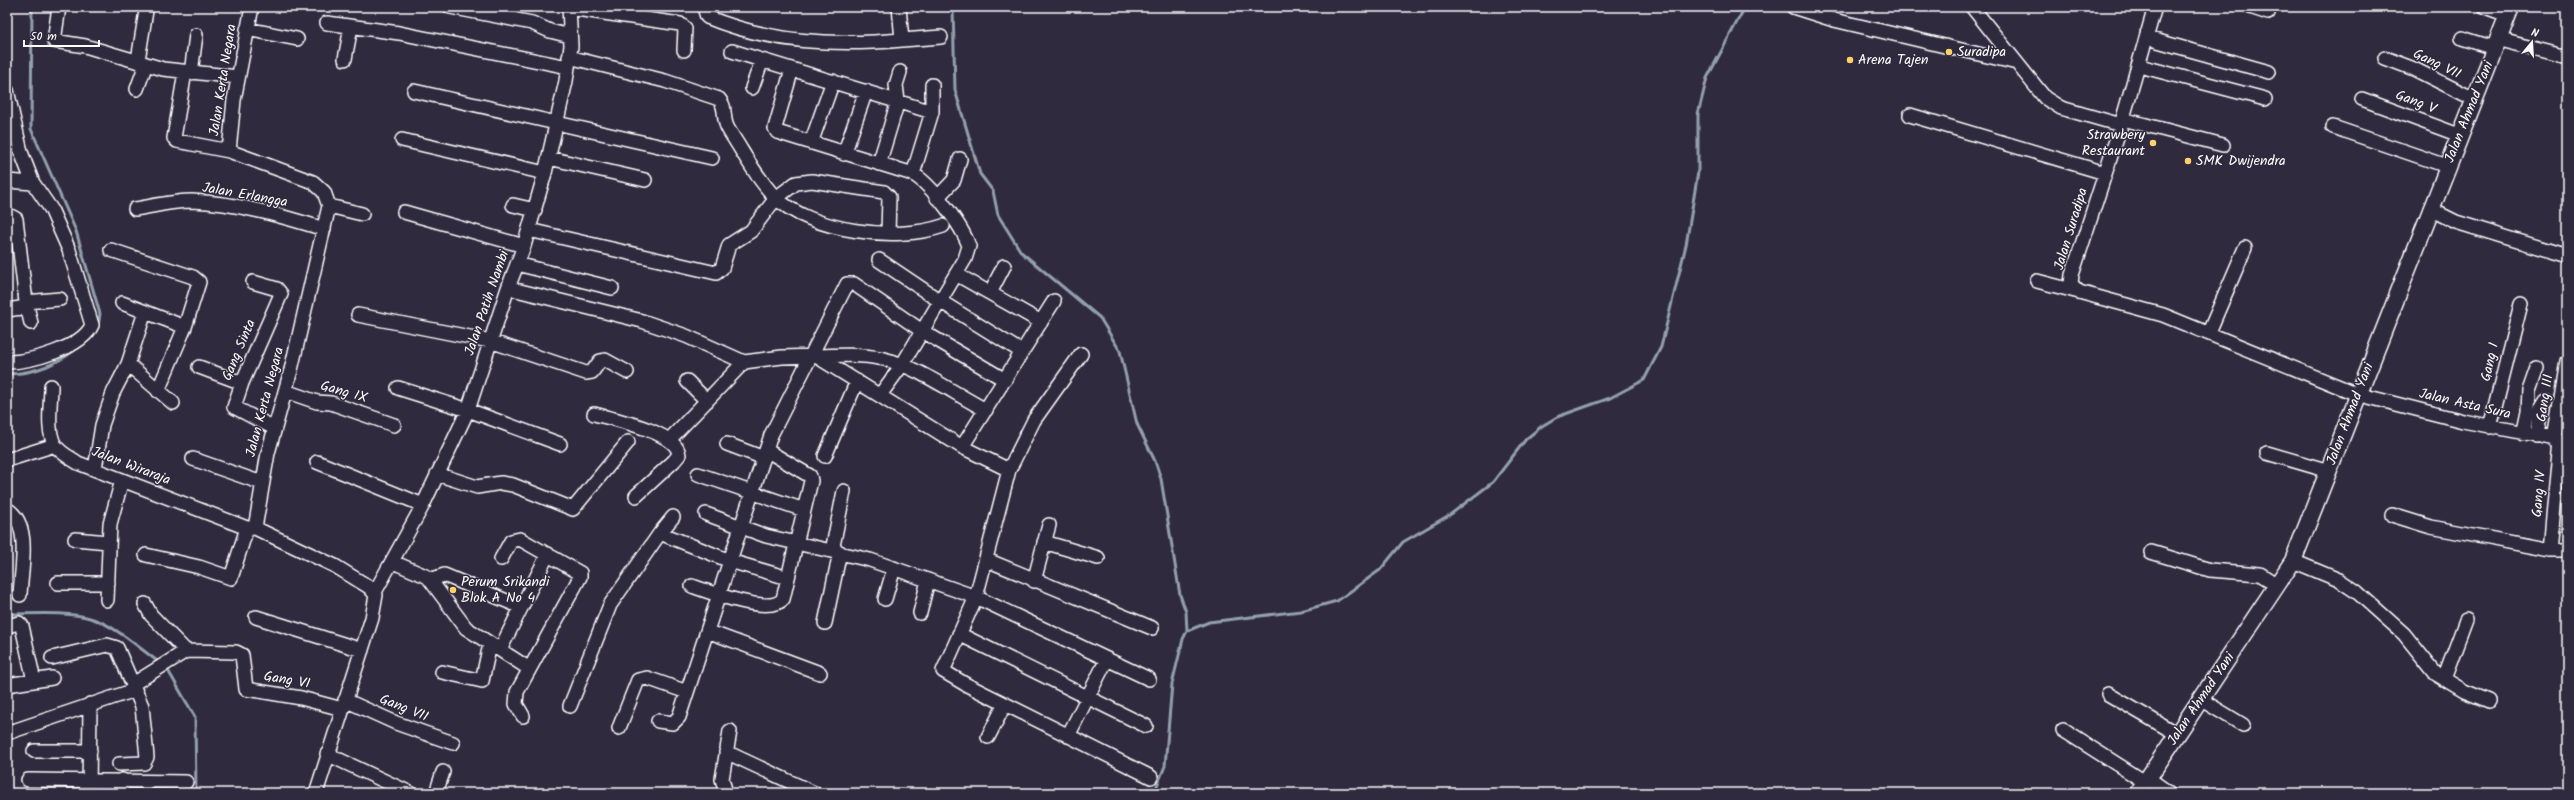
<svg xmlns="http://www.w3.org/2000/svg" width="2574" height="800" font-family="Kalam,sans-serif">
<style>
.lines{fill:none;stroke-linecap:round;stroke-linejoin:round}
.stream{stroke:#93a0ad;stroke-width:3}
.minor-casing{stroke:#fff;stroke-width:16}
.major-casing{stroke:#fff;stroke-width:19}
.minor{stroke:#2f2a3d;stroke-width:13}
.major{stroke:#2f2a3d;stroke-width:16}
.poi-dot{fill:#ffd166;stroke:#2f2a3d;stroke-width:1.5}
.labels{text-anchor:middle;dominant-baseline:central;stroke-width:3;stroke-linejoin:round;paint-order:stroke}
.poi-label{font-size:14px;fill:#fff;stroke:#2f2a3d;text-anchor:start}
.street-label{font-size:14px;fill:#fff;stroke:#2f2a3d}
</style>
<rect width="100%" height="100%" fill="#2f2a3d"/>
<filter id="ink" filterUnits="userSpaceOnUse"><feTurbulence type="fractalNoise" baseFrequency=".025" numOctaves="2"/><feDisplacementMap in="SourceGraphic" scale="8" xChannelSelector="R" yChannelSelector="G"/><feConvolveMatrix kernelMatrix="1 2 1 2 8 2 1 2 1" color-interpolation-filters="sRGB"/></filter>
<g filter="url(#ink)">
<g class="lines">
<!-- stream -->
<path class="stream" d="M32,7L31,129L76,231L96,300L100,314L98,327L91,336
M953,7L955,90L980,174L993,191L998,215L1021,252L1100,318L1120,351L1137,424L1155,461L1161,479L1180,595L1186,612L1187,631
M7,374C34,374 61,363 81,345
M7,614C32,614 69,611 93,619C117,627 139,648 160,663
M166,667L195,717L196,793
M1154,793L1165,766L1172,684L1183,639L1187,631L1209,622L1301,611L1337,601L1380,570L1403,542L1451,514L1493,482L1526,439L1542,426L1557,417L1610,398L1644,380L1661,347L1686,245L1698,172V114L1707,78L1745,7"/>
<!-- minor casing -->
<g class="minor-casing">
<path id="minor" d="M59,7L54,41L85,46L163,69L238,77
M252,7L234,100L229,151L313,182L324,192L329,206L291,370L268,453L255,528
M450,7L532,23L550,31L570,36
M704,7L707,17C770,43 835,46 902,40L899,7
M1793,7L1834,20L2017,63
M1972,7L2045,98L2061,108L2121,125L2072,275L2071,284L2079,292L2163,315L2357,394L2463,421L2567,441
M2250,7L2268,13
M2485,7L2507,15
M569,8L680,24L685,28L684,50
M327,23L399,33L568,67
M247,29L297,39
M2147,38L2269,72
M2462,38L2494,48
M2497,39L2567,57
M902,40L941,37
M732,51L932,112
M569,57L665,81L719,99C726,106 723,115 726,124C728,130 732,135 735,140C747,159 759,181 775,197C811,232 897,242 943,226
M2385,58L2414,69L2474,99
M345,59L351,27
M138,60L146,11
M2140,66L2265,99
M792,69L775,128L777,132L913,174C932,185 962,226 969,246L965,259L902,365L880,395
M185,72L174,138L177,141L229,151
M191,73L196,35
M752,88L762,60
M137,89L146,64
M7,90L21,152L33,183L51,209L69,250L92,325C82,348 30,362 7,362
M414,91L712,158
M2362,99L2459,135
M1910,115L2105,173
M2123,119L2223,145
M2121,125L2155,7
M2333,127L2447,166
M402,140L545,173
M811,143L833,81
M844,154L866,91
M549,158L645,180
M879,164L898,101L896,85L900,72
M913,174L932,112V85
M7,181L33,183
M937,198L954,180L960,159
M513,205L535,210
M329,206L362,214
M135,209C153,206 174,201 192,201C237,203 282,216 324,229
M2430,209L2456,222L2567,256
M404,212L524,246
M7,214L16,219L26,302L31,323
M529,230L716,273L722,268L729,245L751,231L776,198L796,183L812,181L884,192L889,197L888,233
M111,250L193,277L199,282L185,327L158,391
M879,260L940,301L1022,352
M517,264L612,288
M956,274L1041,322
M2037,281L2079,292
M253,282L277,289L281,294L242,383L234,407L274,428
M508,288L642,321L686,336L744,362L782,357L816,356L962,447L1009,470
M990,293L1004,266
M26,302L60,299
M122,303L185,327
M7,310L27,307
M358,315L490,341L586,373L592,372L600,361L605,360L627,372
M2209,332L2245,248
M1081,354L1034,420L1009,470L976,597L943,671L965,684L1151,777
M816,356C839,355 861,354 884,359C918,367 955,394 986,410
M128,364L173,403
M199,367L242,383
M687,381L707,401
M51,386C51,403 46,431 55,445C60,453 71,458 78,463L247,528H255
M398,388L468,410L560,444
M285,391L317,402L331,403L394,425
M594,414C613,419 678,432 679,455L674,461L636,496
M2490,427L2521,304
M2523,434L2528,411L2529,391L2537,368
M2537,436L2541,410L2546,402
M670,439L744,362
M2554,440L2567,361
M727,444L764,458
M962,447L1054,301
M2267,453L2329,471
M825,456L857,381
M193,459L262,483
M7,460L55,445
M317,462L423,505
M95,469L102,425L113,393L128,364L145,312
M437,474L477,487L501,483L513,485L573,509L628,442
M698,474L804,510
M7,509C32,524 21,570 20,595
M706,514L766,536L870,560L976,597L1149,679
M2392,515L2431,527L2550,550H2567
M255,528L335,566L369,587L376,595L372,618L316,793
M660,533L673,517
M75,539L108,542
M1044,542L1098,558
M2550,550L2560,441
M832,551L844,491
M2151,552L2210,570L2260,574L2277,585
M146,555L199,567L231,578L247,528
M501,559L511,541L520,539L580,573V577L517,692L516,704L523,716
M987,560L1152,628
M2293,561L2339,580L2357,592L2404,634L2436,674L2464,691L2489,701
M393,562L428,577L466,628L528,668
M430,580L444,575L514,604
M1034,581L1049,525
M58,583H108
M692,586C709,592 770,615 783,599L811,481L810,476L766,450
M375,592L423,505L468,410L508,288L524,246L545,173L566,81L571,46L569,7
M885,599L894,568
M107,600L110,524L122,480
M145,604L151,615L186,651
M920,613L928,580
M256,617L362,650
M825,623L840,552
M7,626L19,623L22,626L34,681
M707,631L820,673
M959,634L1146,726
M500,650L548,554
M52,658L107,645L117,648L142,706L147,757L144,763L119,764
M442,672L482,681L490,644
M2444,679L2466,620
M133,684L186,651L236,652L242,655L246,689L301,698L342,709
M7,685L52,678
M2108,694L2177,734
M2200,699L2243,725
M345,700L396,723L453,743
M570,706L610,605L660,533L730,561L788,578
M658,721L673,723L679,717L771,435L847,284H854L922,331L1005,380
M619,728L638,680L647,678L687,692
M2063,730L2145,782
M7,733L135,690
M1068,736L1107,659
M988,737L1005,704
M34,751H90
M726,752L814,793
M327,754L410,793
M2148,778L2169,793
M28,780L186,782
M89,793L90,704
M121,793L122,780
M436,793L443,772
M726,793L722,779L730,731"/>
</g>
<!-- major casing -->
<g class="major-casing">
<path id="major" d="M2138,793L2293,561L2511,7"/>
</g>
<!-- minor -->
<use href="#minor" class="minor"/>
<!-- major -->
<use href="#major" class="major"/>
</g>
</g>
<!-- markers -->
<g class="poi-dot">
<circle cx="1949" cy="52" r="4"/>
<circle cx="1850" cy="60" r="4"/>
<circle cx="2153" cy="143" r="4"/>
<circle cx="2188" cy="161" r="4"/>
<circle cx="453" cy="590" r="4"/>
</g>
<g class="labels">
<!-- poi labels -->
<g class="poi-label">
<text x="1957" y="52">Suradipa</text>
<text x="1858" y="60">Arena Tajen</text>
<text x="2145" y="135" text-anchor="end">Strawbery<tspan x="2145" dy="16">Restaurant</tspan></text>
<text x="2196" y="161">SMK Dwijendra</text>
<text x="461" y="582">Perum Srikandi<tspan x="461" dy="16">Blok A No 4</tspan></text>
</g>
<!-- street labels -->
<g class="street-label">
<text transform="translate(2437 64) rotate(26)">Gang VII</text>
<text transform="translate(223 80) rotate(-81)">Jalan Kerta Negara</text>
<text transform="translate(2416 102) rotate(21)">Gang V</text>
<text transform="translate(2469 112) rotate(-68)">Jalan Ahmad Yani</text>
<text transform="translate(245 195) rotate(10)">Jalan Erlangga</text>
<text transform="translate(2071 229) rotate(-73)">Jalan Suradipa</text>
<text transform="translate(487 303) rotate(-71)">Jalan Patih Nambi</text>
<text transform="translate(239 350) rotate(-67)">Gang Sinta</text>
<text transform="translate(2490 362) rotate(-77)">Gang I</text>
<text transform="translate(344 392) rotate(16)">Gang IX</text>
<text transform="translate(2545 398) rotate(-81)">Gang III</text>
<text transform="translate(265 402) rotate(-75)">Jalan Kerta Negara</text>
<text transform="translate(2465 404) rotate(13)">Jalan Asta Sura</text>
<text transform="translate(2350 414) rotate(-69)">Jalan Ahmad Yani</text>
<text transform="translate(131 466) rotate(21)">Jalan Wiraraja</text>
<text transform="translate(2539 494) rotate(-85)">Gang IV</text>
<text transform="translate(287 680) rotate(10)">Gang VI</text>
<text transform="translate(2201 699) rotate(-56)">Jalan Ahmad Yani</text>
<text transform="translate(404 708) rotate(22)">Gang VII</text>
</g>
</g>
<!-- margin -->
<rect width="2574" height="800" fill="none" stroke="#2f2a3d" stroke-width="24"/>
<rect x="12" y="12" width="2550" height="776" fill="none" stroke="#fff" stroke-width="1.5" filter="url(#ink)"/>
<!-- north arrow -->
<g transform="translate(2532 42) rotate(18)" stroke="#2f2a3d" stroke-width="3" paint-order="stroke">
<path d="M0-3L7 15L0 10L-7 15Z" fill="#ffffff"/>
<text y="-6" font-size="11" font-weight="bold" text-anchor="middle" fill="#ffffff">N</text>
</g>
<!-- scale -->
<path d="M24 40v6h75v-6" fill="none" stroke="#ffffff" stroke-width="2"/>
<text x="30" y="40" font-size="12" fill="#ffffff" stroke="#2f2a3d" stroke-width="3" paint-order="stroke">50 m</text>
</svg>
